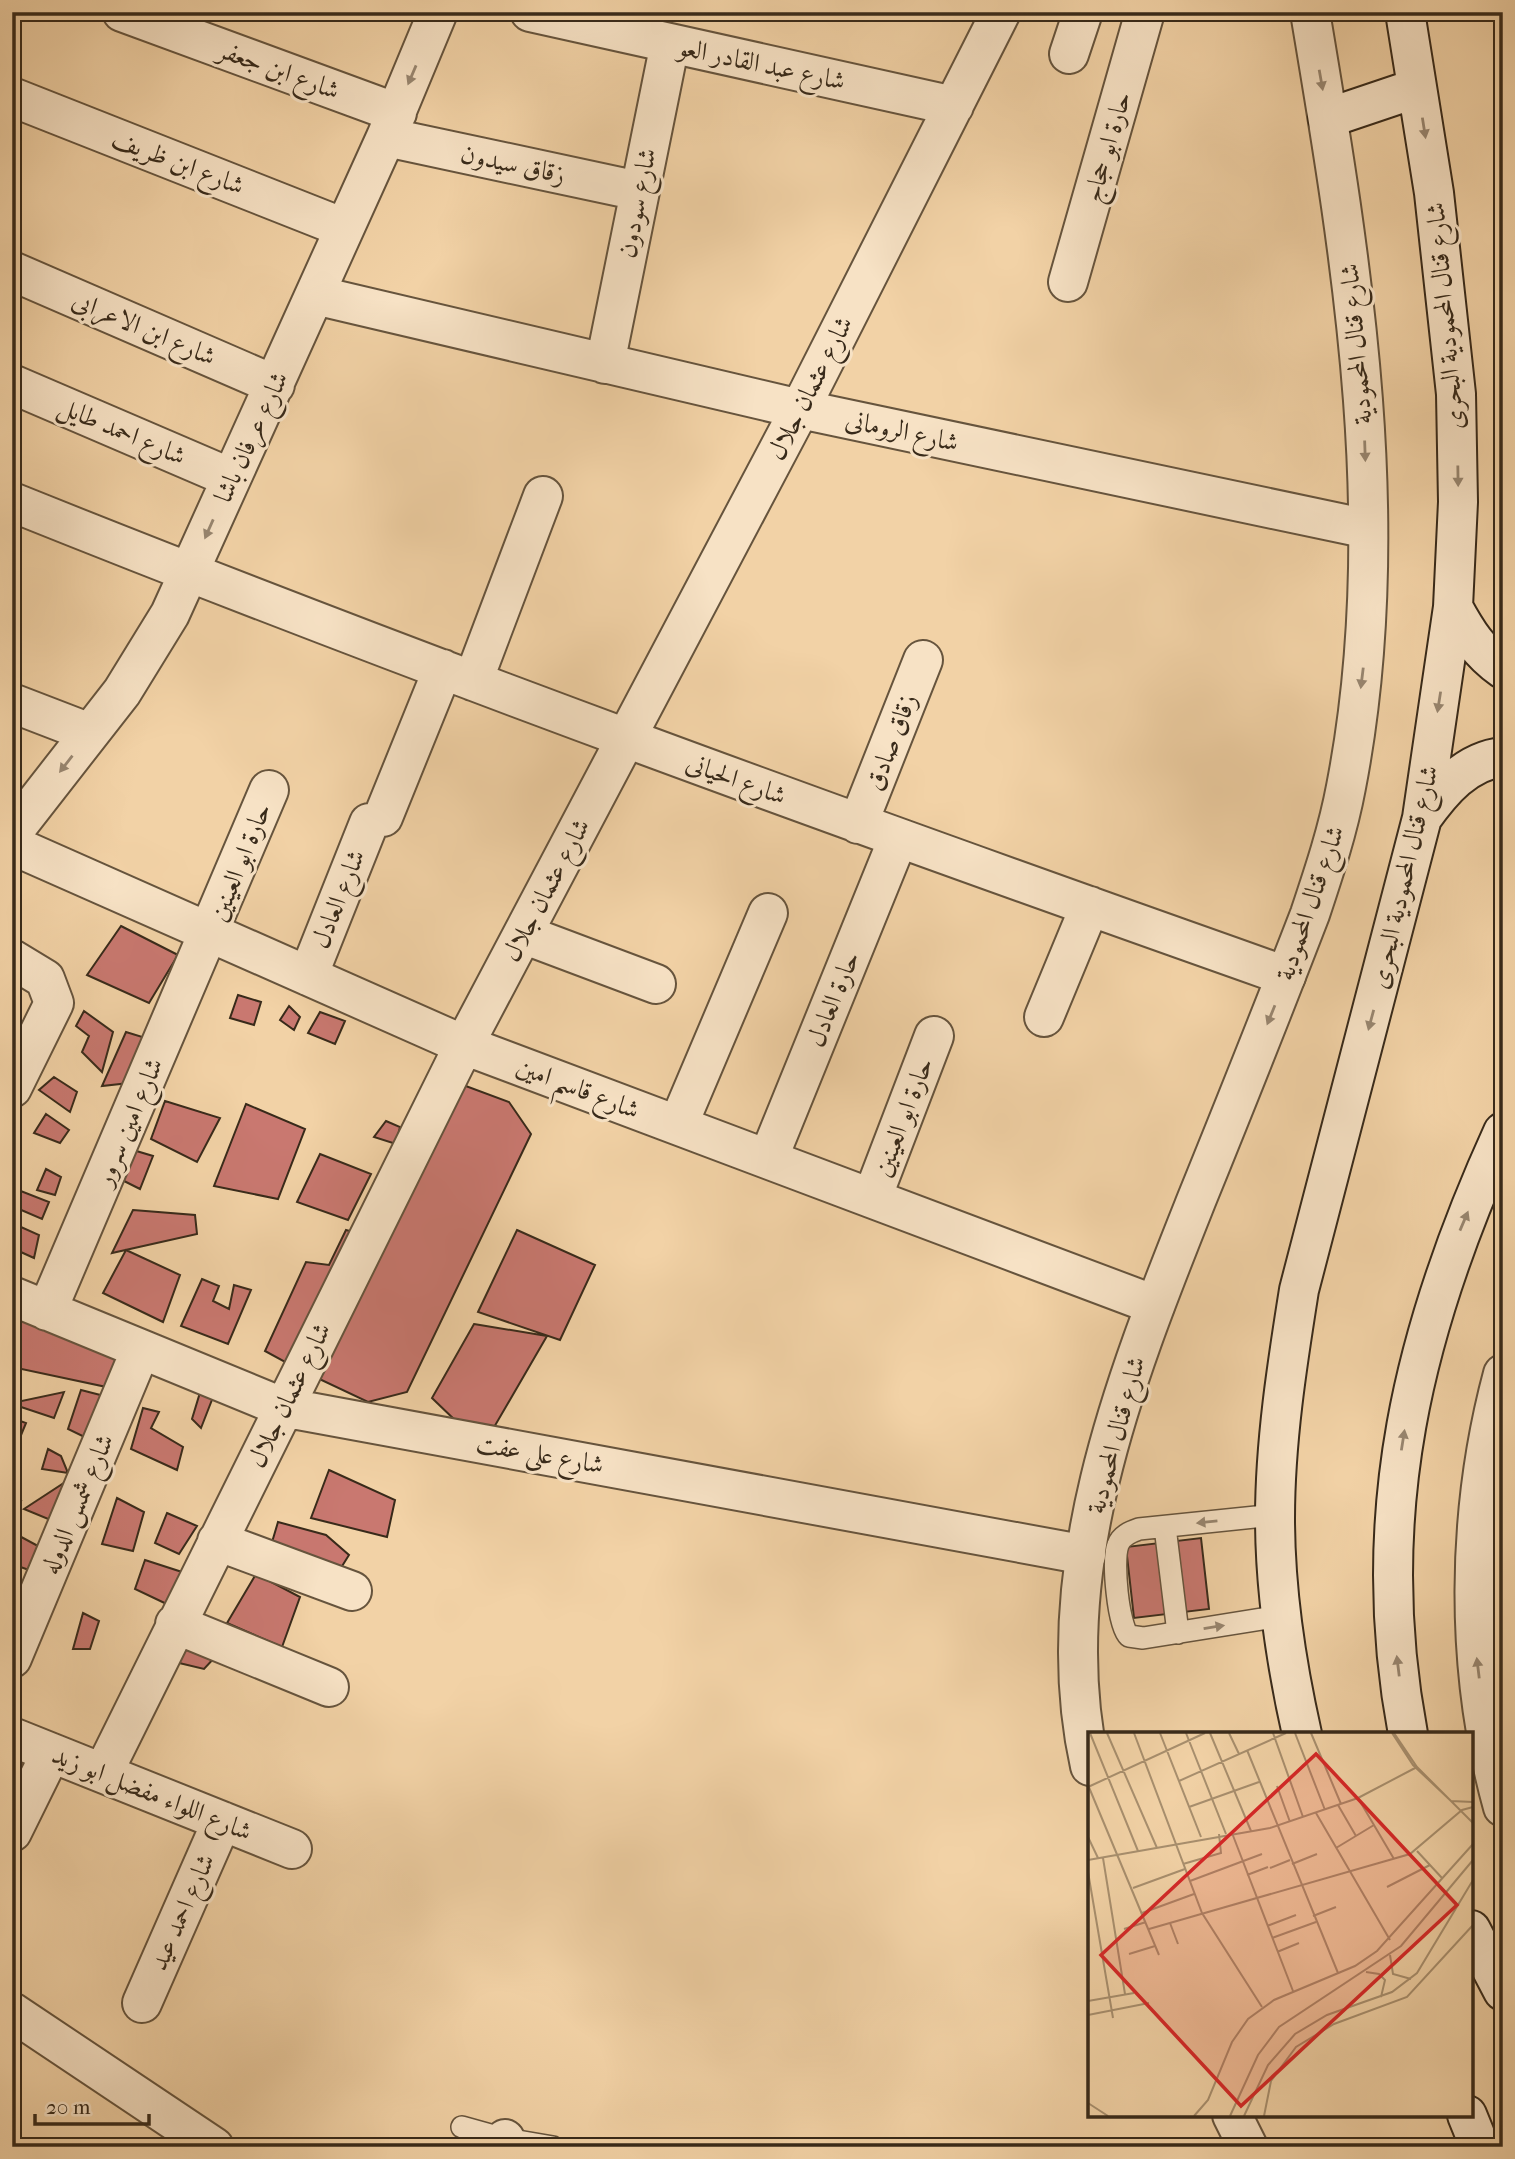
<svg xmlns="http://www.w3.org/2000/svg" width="1515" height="2159" font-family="'IM FELL French Canon',Amiri,serif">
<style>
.building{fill:#c97870;stroke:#382a1a;stroke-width:2}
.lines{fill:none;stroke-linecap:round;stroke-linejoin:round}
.service-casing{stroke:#66543d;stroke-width:24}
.minor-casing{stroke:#66543d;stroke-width:42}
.tertiary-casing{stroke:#66543d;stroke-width:42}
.secondary-casing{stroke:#382a1a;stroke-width:42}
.service{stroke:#f7e2c5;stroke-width:21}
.minor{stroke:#f7e2c5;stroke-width:38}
.tertiary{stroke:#f7e2c5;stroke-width:38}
.secondary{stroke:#f7e2c5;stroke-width:38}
.oneway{fill:#988670}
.labels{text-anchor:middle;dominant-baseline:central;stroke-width:6;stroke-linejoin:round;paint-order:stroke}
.street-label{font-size:26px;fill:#382a1a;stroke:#f7e2c5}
.inset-road{fill:none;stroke:#a88f6e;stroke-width:2}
.view{fill:#d62828;fill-opacity:0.15;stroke:#d62828;stroke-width:3.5}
.inset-edge{fill:none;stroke:#382a1a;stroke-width:3.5}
</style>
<rect width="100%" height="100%" fill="#f2d2a6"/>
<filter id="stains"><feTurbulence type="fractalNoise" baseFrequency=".00286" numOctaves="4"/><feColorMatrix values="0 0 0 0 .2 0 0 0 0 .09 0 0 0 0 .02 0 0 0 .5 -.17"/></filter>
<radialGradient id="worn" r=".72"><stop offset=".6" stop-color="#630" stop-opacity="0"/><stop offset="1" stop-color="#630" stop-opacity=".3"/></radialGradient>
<!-- building -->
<path class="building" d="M121,926L178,955L149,1003L87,975Z
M238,995L261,1002L254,1025L230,1018Z
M289,1006L300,1017L294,1030L280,1020Z
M84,1011L113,1032L102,1072L82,1052L89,1036L76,1026Z
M320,1012L345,1021L335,1044L308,1033Z
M126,1032L149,1039L129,1083L102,1086Z
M54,1077L77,1092L70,1112L39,1090Z
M455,1082L509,1102L531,1134L407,1392L368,1402L313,1376Z
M165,1101L220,1118L197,1162L151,1139Z
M246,1104L305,1129L278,1199L214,1186Z
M46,1114L69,1130L60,1143L34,1133Z
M386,1121L400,1127L396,1144L374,1137Z
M123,1147L153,1156L140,1189L110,1174Z
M320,1154L371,1174L348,1220L297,1202Z
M46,1169L61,1177L55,1195L37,1190Z
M13,1188L49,1202L42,1219L12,1206Z
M133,1210L195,1215L197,1234L112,1253Z
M12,1223L39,1235L34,1258L12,1248Z
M346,1230L364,1235L296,1368L265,1351L306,1262L329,1265Z
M517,1230L595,1265L560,1340L478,1312Z
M126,1250L180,1275L163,1322L103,1293Z
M202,1279L219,1286L213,1301L229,1309L234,1285L251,1290L228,1344L181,1326Z
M12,1311L136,1352L116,1389L12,1367Z
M474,1324L547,1336L493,1429L459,1424L432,1398Z
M202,1386L215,1392L201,1428L192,1419Z
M81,1390L112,1398L97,1443L68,1429Z
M64,1392L54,1418L12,1404V1403Z
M143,1408L159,1412L151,1428L183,1447L177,1470L131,1449Z
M12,1418L26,1423L12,1457Z
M48,1449L61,1456L68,1473L42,1469Z
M329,1470L395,1500L387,1537L311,1518Z
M73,1477L53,1521L24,1509Z
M117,1498L144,1512L133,1551L102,1544Z
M12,1500L21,1501L12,1521Z
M167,1513L197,1526L179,1554L155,1543Z
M278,1522L326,1535L349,1555L334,1579L270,1549Z
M12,1532L51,1553L43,1575L12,1564Z
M1201,1538L1209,1609L1134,1618L1126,1547Z
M145,1560L185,1573L173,1607L135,1589Z
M256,1574L300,1597L282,1647L227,1623Z
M83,1613L99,1621L90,1649H73Z
M184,1642L216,1656L204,1669L175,1662Z
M12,1751L30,1758L12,1797Z"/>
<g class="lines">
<!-- service casing -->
<g class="service-casing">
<path id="service" d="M1275,1515L1139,1529C1130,1532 1121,1536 1118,1545C1112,1560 1118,1626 1129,1636L1143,1638L1281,1616
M1165,1527L1178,1633
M462,2127L505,2139L553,2147"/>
</g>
<!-- minor casing -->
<g class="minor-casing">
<path id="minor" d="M122,12L397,113
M530,12L954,106
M1069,54L1083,12
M12,97L344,228
M386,137L639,191
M12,271L275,385
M1068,282L1145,12
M315,295L800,409L1368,529
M605,364L670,43
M12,384L231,478
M12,502C433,671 859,825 1286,976
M473,681L543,496
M12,703L90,733
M383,817L443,669
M858,824L923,660
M12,833L122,692L170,614L386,137L438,12
M12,845L464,1045L1155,1305
M523,934L656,984
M12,959L45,979L54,1003L12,1088
M308,976L369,823
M1044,1017L1090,906
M678,1125L768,913
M768,1159L898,839
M872,1198L934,1036
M12,1296L282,1407L1086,1555
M47,1311L269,790
M217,1541L352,1591
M175,1624L329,1687
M12,1658L141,1349
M12,1737L292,1849
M103,1773L464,1045L800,409L1001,12
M12,1832L51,1753
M142,2003L222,1821
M12,2012L214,2147
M500,2147L505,2139"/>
</g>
<!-- tertiary casing -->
<g class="tertiary-casing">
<path id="tertiary" d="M1503,1374C1466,1512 1464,1668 1503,1807
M1090,1766C1047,1572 1126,1377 1196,1201C1235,1105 1273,1010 1310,914C1324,872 1338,830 1346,787C1396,530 1353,267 1310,12
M1232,2115L1248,2147"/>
</g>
<!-- secondary casing -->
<g class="secondary-casing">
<path id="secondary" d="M1328,118L1417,88
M1453,607C1467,633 1479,652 1503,669
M1422,818C1442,790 1466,761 1503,757
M1302,1734C1286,1663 1275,1590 1275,1518C1275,1442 1287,1365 1299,1290L1422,818L1453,607L1458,502L1456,394L1434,193L1405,12
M1408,1734C1367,1517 1413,1329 1503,1132
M1471,1930L1503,1991
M1467,2115L1480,2147"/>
</g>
<!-- service -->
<use href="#service" class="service"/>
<!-- minor -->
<use href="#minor" class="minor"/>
<!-- tertiary -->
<use href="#tertiary" class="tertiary"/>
<!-- secondary -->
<use href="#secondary" class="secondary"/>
</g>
<!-- one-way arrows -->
<defs><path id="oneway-solid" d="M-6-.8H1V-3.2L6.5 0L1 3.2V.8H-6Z" transform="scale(1.75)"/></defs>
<g class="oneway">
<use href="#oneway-solid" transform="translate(412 75) rotate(113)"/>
<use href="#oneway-solid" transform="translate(1321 80) rotate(80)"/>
<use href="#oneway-solid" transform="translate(1424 128) rotate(81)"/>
<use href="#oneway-solid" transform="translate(1365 451) rotate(88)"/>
<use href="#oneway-solid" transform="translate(1458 476) rotate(89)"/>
<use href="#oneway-solid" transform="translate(209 529) rotate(114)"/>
<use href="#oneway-solid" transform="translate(1362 678) rotate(97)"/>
<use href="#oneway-solid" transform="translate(1439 702) rotate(99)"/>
<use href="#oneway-solid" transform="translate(66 764) rotate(128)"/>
<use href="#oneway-solid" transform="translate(1271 1015) rotate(112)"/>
<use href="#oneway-solid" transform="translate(1371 1020) rotate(105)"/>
<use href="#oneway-solid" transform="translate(1464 1221) rotate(-67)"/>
<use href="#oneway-solid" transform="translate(1403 1440) rotate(-81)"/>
<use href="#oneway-solid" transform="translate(1207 1522) rotate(174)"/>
<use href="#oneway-solid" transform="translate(1214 1627) rotate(-9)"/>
<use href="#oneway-solid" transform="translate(1398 1666) rotate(-97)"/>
<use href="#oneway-solid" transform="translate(1478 1668) rotate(-97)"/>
</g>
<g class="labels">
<!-- street labels -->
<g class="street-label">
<text transform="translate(762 64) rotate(12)">شارع عبد القادر العو</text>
<text transform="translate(279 70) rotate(20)">شارع ابن جعفر</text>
<text transform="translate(1107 147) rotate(-74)">حارة ابو حجاج</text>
<text transform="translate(178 162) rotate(21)">شارع ابن ظريف</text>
<text transform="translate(513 164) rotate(12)">زقاق سيدون</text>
<text transform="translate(637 203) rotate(-79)">شارع سودون</text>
<text transform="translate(1445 316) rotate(-95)">شارع قنال المحمودية البحرى</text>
<text transform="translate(144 328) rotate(23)">شارع ابن الاعرابى</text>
<text transform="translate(1356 344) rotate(-95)">شارع قنال المحمودية</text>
<text transform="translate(810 388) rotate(-63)">شارع عثمان جلال</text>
<text transform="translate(122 431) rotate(23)">شارع احمد طايل</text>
<text transform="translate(902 431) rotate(12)">شارع الرومانى</text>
<text transform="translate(251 437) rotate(-65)">شارع عرفان باشا</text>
<text transform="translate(891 742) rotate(-69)">زقاق صادق</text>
<text transform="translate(736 779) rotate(20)">شارع الحيانى</text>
<text transform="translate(240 862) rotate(-68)">حارة ابو العينين</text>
<text transform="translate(1404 877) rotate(-77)">شارع قنال المحمودية البحرى</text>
<text transform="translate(546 890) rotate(-62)">شارع عثمان جلال</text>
<text transform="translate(338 899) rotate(-68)">شارع العادل</text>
<text transform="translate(1310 903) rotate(-71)">شارع قنال المحمودية</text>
<text transform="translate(833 999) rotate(-68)">حارة العادل</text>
<text transform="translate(578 1088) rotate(21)">شارع قاسم امين</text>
<text transform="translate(903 1117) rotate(-69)">حارة ابو العينين</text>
<text transform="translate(129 1122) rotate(-67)">شارع امين سرور</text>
<text transform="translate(289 1395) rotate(-64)">شارع عثمان جلال</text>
<text transform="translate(1116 1435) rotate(-75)">شارع قنال المحمودية</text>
<text transform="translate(540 1454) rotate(10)">شارع على عفت</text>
<text transform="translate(77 1504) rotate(-67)">شارع شمس الدوله</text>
<text transform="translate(152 1793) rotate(22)">شارع اللواء مفضل ابو زيد</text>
<text transform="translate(182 1912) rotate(-66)">شارع احمد عيد</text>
</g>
</g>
<!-- overview -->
<g transform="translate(1088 1732)">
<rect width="385" height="385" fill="#f2d2a6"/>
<path class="inset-road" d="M2,1L50,119M19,1L69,116M46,1L114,181L174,275M72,1L113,105M98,1L138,102M122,1L163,99M141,1L151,22M185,1L215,85M207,1L237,78M223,1L253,72M304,1L325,33L363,69L385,70M306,1L329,35L385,91M159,18L250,241M91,49L198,1M0,53L71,223M189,54L202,90M0,55L117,1M270,66L306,127M250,73L268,104M101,75L171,50M228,81L302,208M144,101L205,259M0,105L10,126M248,116L286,93M329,119L354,146M15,126L37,262M0,128L182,96L270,66L329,35M95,132L133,121L131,102M204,132L229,122M182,136L202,128M0,140L25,286M159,143L180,135M102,149L174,122M299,155L342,133M45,156L97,137M54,181L106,162M225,184L248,175M82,191L90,212M179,194L208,183M36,197L58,190M61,197L322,122L374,78L385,75M184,206L228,190M189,220L211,211M41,222L67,214M302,223L305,242L323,247M278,240L291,242L297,248L293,265M0,269L46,261M0,283L61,271M0,371L20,384M106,384L120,368L144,310L160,287L186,268L267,234L289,219L385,112M142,384L170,323L191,295L313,214L385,128M156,384L180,333L207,302L239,283L304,260L329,241L385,148M176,384L183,349L208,315L246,292L319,265L385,193"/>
<path class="view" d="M228,22L369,173L153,374L13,223Z"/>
<rect width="385" height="385" class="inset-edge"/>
</g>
<!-- margin -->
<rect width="1515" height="2159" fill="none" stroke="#f2d2a6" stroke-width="42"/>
<rect x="14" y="14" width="1487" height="2131" fill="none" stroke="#382a1a" stroke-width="3.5"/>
<rect x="21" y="21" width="1473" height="2117" fill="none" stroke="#382a1a" stroke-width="2"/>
<!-- scale -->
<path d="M35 2114v10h114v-10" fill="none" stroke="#382a1a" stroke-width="3.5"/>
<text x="46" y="2114" font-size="21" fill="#382a1a" stroke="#f7e2c5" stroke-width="5" paint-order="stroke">20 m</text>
<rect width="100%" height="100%" filter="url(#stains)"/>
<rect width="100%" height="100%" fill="url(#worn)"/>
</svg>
